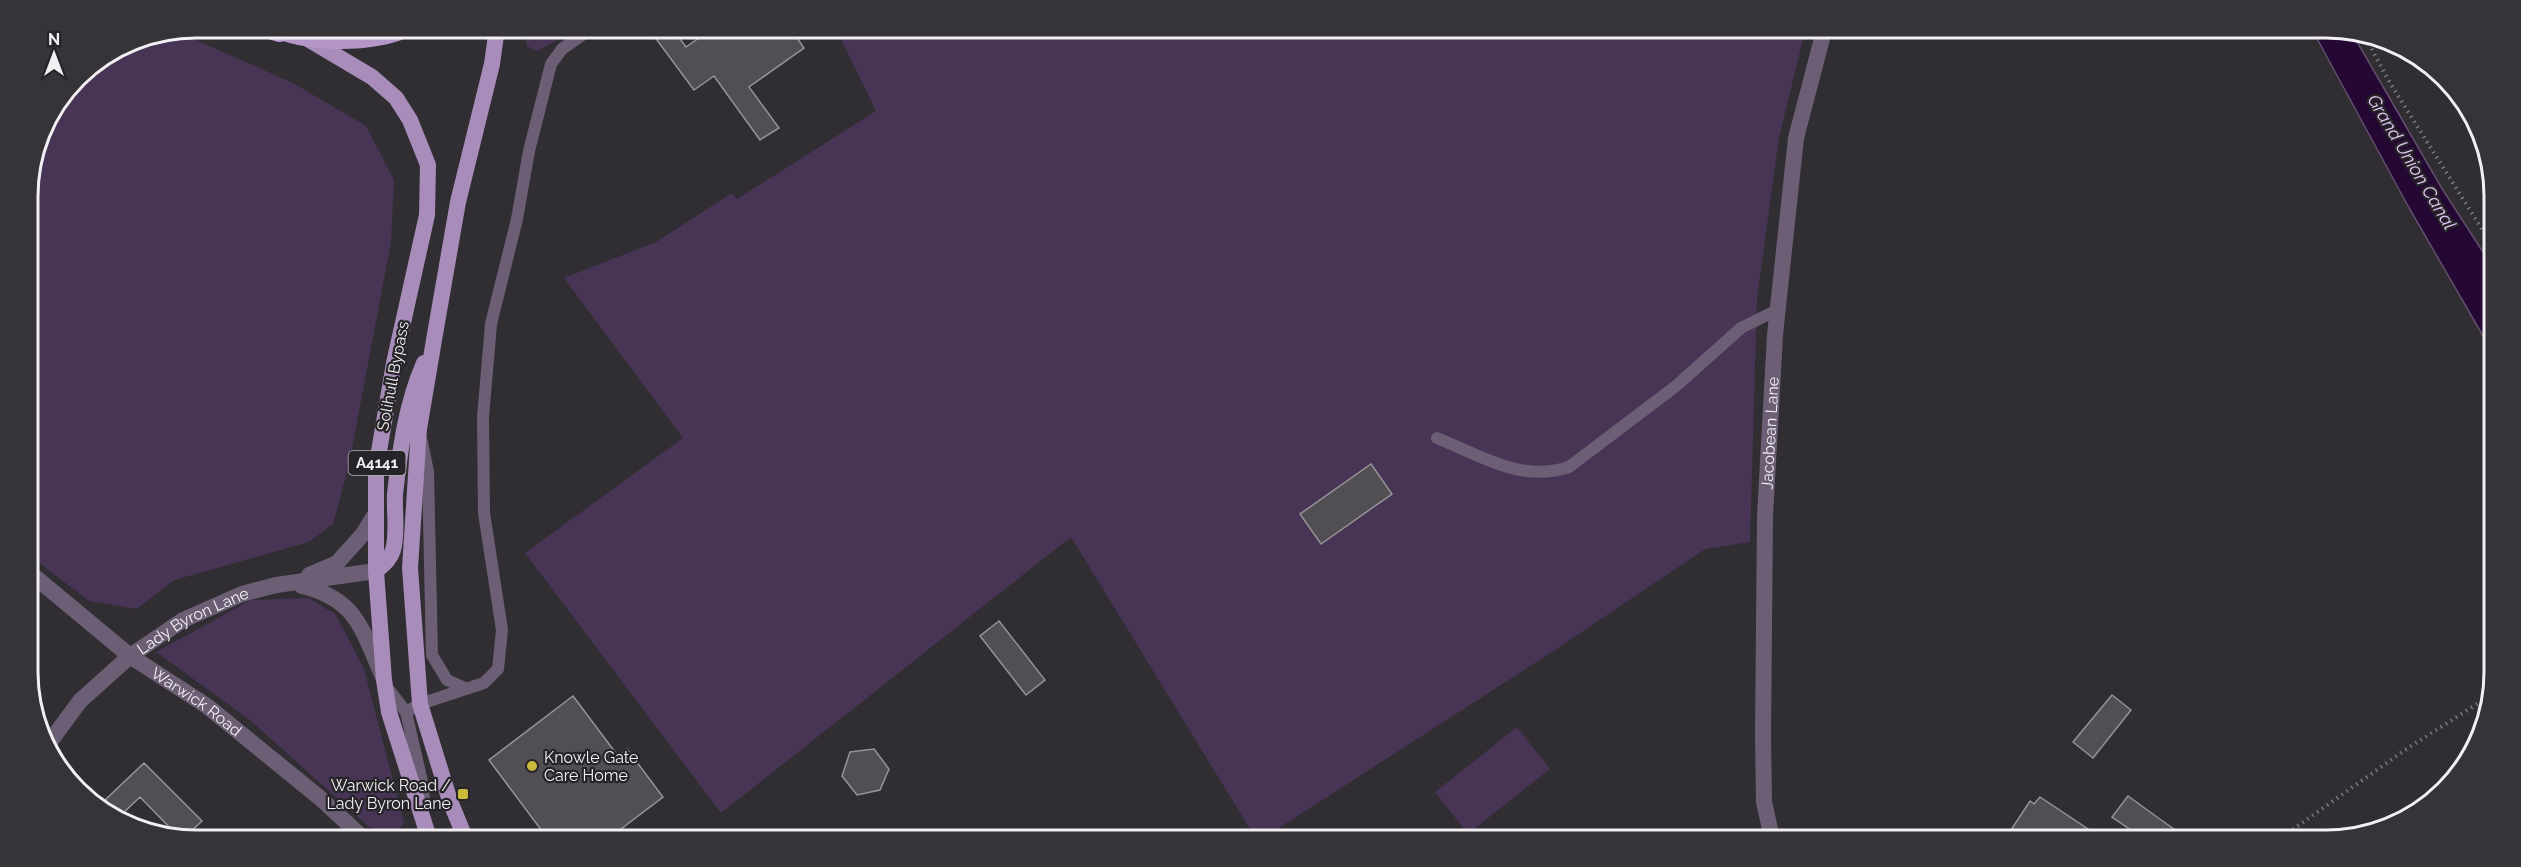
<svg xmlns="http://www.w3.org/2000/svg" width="2521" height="867" font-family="Raleway,sans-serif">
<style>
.green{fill:#483555}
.water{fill:#240833;stroke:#624e6d;stroke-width:1.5}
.building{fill:#514f53;stroke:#969398;stroke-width:1.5}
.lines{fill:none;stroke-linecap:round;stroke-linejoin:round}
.path{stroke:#7a787c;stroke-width:4;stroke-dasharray:1.5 4.5;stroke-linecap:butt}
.service{stroke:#6c5f75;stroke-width:12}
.minor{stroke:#6c5f75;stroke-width:16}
.tertiary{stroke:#6c5f75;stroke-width:16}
.primary{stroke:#a88dba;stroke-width:16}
.trunk{stroke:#b496c8;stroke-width:16}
.motorway{stroke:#bf9fd5;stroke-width:18}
.poi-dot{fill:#cbba39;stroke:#262428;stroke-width:2}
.labels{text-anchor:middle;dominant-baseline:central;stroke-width:4.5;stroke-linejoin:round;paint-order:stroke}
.shield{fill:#262428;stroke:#b5b3b6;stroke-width:1.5}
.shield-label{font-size:15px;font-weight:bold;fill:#f2f0f3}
.street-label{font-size:16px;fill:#f2f0f3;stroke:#262428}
.poi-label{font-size:16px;fill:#f2f0f3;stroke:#262428;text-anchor:start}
.water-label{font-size:18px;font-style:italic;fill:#e4c9f7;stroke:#262428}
.rim{fill:none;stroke:#f2f0f3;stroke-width:3}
</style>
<rect width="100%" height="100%" fill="#302e32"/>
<!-- green -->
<path class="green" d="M525,28H570L565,36L537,51L527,46Z
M836,29L1805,31L1779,138L1757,298L1750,542L1705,549L1552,652L1265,837H1255L1071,537L721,813L525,553L683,438L564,278L656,242L732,193L737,199L876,111Z
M165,33L187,36L293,83L366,126L394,180L391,242L349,464L333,524L309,542L174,580L137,609L89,601L29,555L27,185L40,131L77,76L132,40Z
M309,598L336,615L364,669L404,823L396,833L369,827L250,720L156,652L251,600Z
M1517,727L1550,769L1468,834L1435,792Z"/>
<!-- water -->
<path class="water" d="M2314,33H2352L2441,187L2490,263V348L2408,206Z"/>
<!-- building -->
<path class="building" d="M648,28H672L686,47L713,28L791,29L804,48L749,87L779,128L760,140L714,76L694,90Z
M1371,464L1392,494L1321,544L1300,514Z
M999,621L1045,680L1026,695L980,636Z
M2112,695L2131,710L2093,758L2073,742Z
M573,696L618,756L627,749L663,797L613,835H545L489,760Z
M874,749L889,769L880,790L857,795L842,776L850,752Z
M144,763L202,821L188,834H176L140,797L121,815L102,803Z
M2128,796L2157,817L2188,839H2144L2112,817Z
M2040,797L2097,835V839H2005L2030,801L2034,804Z"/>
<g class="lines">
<!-- path -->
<path class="path" d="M2363,33L2390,83L2490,242
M2278,840L2405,750L2488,697"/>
<!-- service -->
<path class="service" d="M1437,438C1481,456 1522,483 1569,467L1676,386L1741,328L1777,310
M422,442L428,472L432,655L447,680L467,689
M386,686L406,712L421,777L425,807
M406,712L420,704L484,683L498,669L502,630L484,513L483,417L491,324L517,219L529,151L551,64L562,49L592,28
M2105,837L2107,839"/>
<!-- minor -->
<path class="minor" id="s1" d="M29,572L130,656L207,706L320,798L360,835"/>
<!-- tertiary -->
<g class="tertiary">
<path d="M309,575L337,563L363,534L376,513"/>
<path d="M302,586C357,599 362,630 383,677"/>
<path id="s2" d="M49,743L80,701L130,656L183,620L242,594L276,585L376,571"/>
<path id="s3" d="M1772,838L1764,802L1763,736L1765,516L1775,335L1796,138L1824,31"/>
</g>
<!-- primary -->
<path class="primary" d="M308,39L372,77L396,98L410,120L428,165L427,215L394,363L376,469V571L384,680L389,712L428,835
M376,571C384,564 390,560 393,550C398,533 394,512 395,494C400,450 406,404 424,363
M464,835L450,801L420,704L410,568L419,429L434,340L458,202L492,64L497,28"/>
<!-- trunk -->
<path class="trunk" d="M270,27C306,46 374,45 410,28"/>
<!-- motorway -->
<path class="motorway" d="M259,27L280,33"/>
</g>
<!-- markers -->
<g class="poi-dot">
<circle cx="532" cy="766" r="6"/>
<rect x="457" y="788" width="12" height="12" rx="3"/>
</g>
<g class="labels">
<!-- shield labels -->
<rect class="shield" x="348.5" y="451" width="57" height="24" rx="4.5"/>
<g class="shield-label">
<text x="377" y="463">A4141</text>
</g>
<!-- street labels -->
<g class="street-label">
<text transform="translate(393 376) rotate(-79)">Solihull Bypass</text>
<text stroke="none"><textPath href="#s3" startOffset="406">Jacobean Lane</textPath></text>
<text stroke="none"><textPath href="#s2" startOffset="192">Lady Byron Lane</textPath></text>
<text stroke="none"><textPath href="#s1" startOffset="212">Warwick Road</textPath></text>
</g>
<!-- poi labels -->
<g class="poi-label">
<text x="544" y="757">Knowle Gate<tspan x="544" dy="18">Care Home</tspan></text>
<text x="451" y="785" text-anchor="end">Warwick Road /<tspan x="451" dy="18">Lady Byron Lane</tspan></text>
</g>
<!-- water labels -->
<g class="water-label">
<text transform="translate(2412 162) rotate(59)">Grand Union Canal</text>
</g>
</g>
<!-- crop -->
<path d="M0 0H2521V867H0ZM196 38H2326A158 158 0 0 1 2484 196V672A158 158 0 0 1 2326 830H196A158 158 0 0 1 38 672V196A158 158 0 0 1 196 38Z" fill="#363438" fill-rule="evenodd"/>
<path class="rim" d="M196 38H2326A158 158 0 0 1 2484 196V672A158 158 0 0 1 2326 830H196A158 158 0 0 1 38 672V196A158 158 0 0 1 196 38Z"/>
<!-- north arrow -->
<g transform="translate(54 54)" stroke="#262428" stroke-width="4.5" paint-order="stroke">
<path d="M0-4.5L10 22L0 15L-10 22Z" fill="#f2f0f3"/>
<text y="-9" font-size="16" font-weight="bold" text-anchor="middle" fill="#f2f0f3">N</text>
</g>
</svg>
